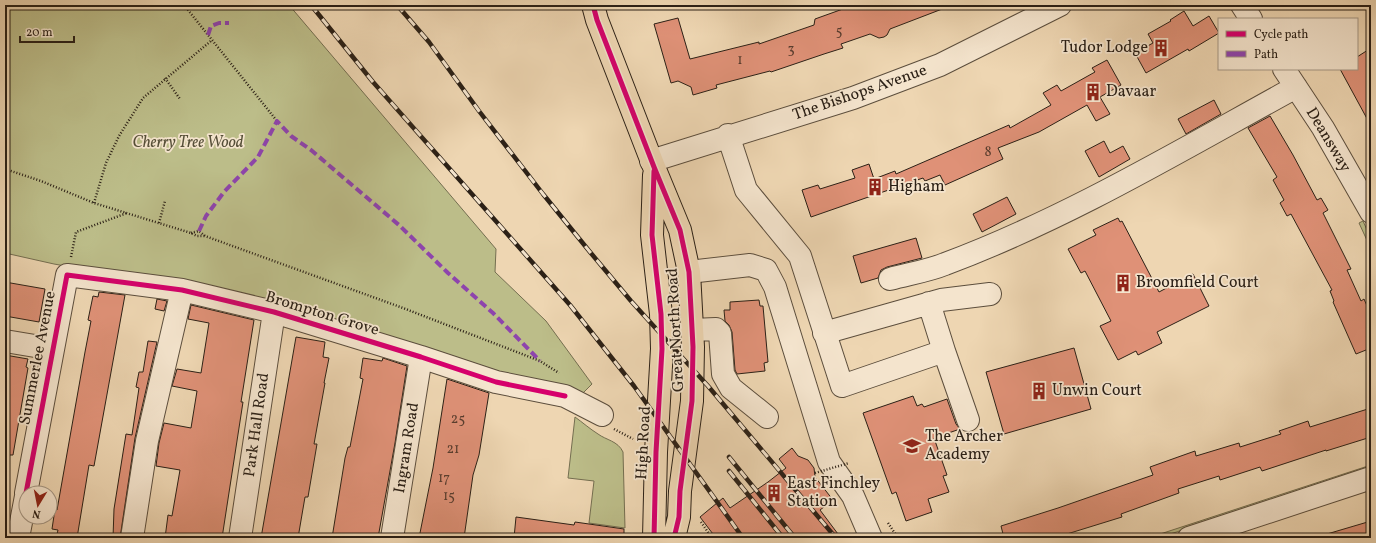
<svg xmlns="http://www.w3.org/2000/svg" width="1376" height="543" font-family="Vollkorn,serif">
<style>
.green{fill:#bcbd89;stroke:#746e50}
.building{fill:#df9177;stroke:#2b2016}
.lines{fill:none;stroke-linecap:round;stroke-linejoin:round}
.minor-casing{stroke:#5c4e3d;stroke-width:24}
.major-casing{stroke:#2b2016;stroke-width:24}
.path{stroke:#2b2016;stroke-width:2.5;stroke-dasharray:1 2;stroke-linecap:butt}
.minor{stroke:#f4e4cd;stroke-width:22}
.major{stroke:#eed6b2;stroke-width:22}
.rail-casing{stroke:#2b2016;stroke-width:4.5}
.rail{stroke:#f4e4cd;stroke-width:3;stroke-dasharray:9;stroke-linecap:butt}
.path-bridge{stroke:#2b2016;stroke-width:2.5;stroke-dasharray:1 2;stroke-linecap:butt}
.quiet{stroke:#8e44ad;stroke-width:4;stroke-dasharray:8 4;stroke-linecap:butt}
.cycleway-casing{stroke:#f4e4cd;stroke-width:8}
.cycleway{stroke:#d6006c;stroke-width:5}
.labels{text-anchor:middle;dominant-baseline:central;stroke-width:3.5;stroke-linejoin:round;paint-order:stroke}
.number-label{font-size:14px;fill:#583c2e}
.poi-label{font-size:16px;fill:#2b2016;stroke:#f4e4cd;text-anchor:start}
.street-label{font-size:16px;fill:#2b2016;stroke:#f4e4cd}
.park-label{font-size:16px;font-style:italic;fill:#564f38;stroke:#f4e4cd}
</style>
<rect width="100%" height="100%" fill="#eed6b2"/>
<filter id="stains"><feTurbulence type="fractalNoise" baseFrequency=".005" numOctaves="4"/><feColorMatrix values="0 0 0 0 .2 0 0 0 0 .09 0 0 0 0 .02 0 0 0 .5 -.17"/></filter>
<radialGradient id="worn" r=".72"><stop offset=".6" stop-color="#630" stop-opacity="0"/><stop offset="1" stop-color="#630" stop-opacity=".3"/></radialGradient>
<!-- green -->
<path class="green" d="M5,5H289L496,249L495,272L546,321L592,384L582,394L93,271L54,264L5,253Z
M1363,221L1371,239V249L1359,223Z
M575,417C582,422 590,429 598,434C606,440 618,441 623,452L625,528L589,523L594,481L568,478Z
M1371,465V469L1158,538H1148Z"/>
<!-- building -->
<path class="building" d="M854,5H950V6L890,29L887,35L884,37L879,38L870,34L841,44L843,48L824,54L771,72L770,71L716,85L717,88L693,95L691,87L678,81L671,83L654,24L678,18L690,59L759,42V44L814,25L815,19Z
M1184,11L1193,26L1209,16L1219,33L1189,51L1188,49L1146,73L1135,53L1153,43L1148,34L1171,21L1170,20Z
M1371,48V126L1340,69H1357V57Z
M1107,60L1121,85L1100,97L1110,114L1096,121L1087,105L1039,132L998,148L1003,159L945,185L940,175L925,181L923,178L811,217L802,190L818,185L820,189L855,178L852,170L869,164L874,179L895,171L896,174L1009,125L1010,128L1051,105L1043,93L1057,85L1061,91L1095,72L1092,68Z
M1214,100L1221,114L1186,134L1178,119Z
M1270,116L1293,155L1317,200L1321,198L1328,210L1323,213L1351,269L1347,270L1361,301L1364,299L1371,315V348L1356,354L1333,302L1334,301L1330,291L1332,290L1291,214L1287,216L1280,203L1284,200L1273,180L1277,177L1248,128Z
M1104,141L1110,153L1123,146L1130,159L1099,177L1085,151Z
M1007,197L1016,214L982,232L973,214Z
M1118,218L1120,222L1122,221L1159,292L1193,274L1209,306L1157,332L1162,343L1138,355L1136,351L1118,360L1100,326L1111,321L1085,271L1081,273L1068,249L1096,235L1093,230Z
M916,238L922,258L887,267L881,270L878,278L861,283L853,256Z
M5,282L45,289L39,322L5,316Z
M99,292L125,295L94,466L89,465L77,538H56L58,530L52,529L55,509L57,510L85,352L91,321L88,320L93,296L98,297Z
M157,299L167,301L164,311L155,309Z
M759,300L760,306H763L768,362L764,363L765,371L737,374L735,370L732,332L729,325L725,321L724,310H730V302Z
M191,305L254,320L241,402H243L222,538H165L168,515L172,516L180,470L156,466L159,443L164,423L191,428L197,391L172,386L177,369L201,373L209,323L188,319Z
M296,337L325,342L323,357L329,358L324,383H325L314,444H317L308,497H305L298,538H261Z
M148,341L157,342L135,438L120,538H113L114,509L126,434L132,435L139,388L136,387L139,372H143Z
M1074,348L1091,409L1004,434L986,372Z
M5,355L28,359L26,367L28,368L13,455H5Z
M363,358L382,361L383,358L407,366L395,443L378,538H332L345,458L348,447H350L363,379L360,378Z
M447,379L489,393L479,455L473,475L464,538H419L433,468Z
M913,396L917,406L922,404L924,407L947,399L956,424L960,429L934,438L947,475L943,476L949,492L928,499L932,512L906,521L896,492L892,494L863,413Z
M1371,408V437L1326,451V450L1262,471L1260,467L1220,480L1219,476L1178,489L1179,493L1121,514L1122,517L1054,538H1004L1001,526L1058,508L1153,475L1150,467L1195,451L1196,456L1239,443L1240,447L1281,434L1279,431L1308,421L1310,427Z
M792,448L798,456L808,460L814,468L815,477L833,500L820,510L841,538H716L700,517L723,498L730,508L768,482L786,468L779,459Z
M516,517L574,525L575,522L624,529V538H514Z
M1371,521V538H1328L1327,534Z"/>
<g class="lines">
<!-- minor casing -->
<g class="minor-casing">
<path id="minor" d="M1242,5L1251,19
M1284,69L1323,128L1371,212
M728,135L746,190L800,256L842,386L944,351L968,420
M651,161L853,98L940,65L1060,5
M689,272L750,265L766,270L775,287L829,462L853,496L871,538
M890,279C908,274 928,271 945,264C1068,218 1181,150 1296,87
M929,303L944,351
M692,330L716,329L720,333L723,374L731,388L767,417
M824,333L941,300L990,294
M5,341L53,349
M26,493L67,275L182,290L274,312L421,357L496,382L565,396L602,415
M18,538L26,496
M132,538L147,441L182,290
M240,538L274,312
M392,538L421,357
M1189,538L1371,478"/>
</g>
<!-- major casing -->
<g class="major-casing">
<path id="major" d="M593,5L597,20L654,167L680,230L689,272L693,347L692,401L680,491L679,517L674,538
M654,175L652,235L661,314L662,349L656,452L654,538"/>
</g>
<!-- path -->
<path class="path" d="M184,5L277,121
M165,78L180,99
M5,169L41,181L94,203L191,233L197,236H205
M94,203L106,163L119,136L143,98L212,40
M159,223L165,201
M191,233L199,231L205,236L403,308L540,361L559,373
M71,257L76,232L127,213
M614,429L633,439
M701,522L712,538
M888,523L898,538"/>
<!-- minor -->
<use href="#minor" class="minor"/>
<!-- major -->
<use href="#major" class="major"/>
<!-- rail casing -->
<g class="rail-casing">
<path id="rail" d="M311,5L373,82L570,305L634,386L743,538
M397,5L429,42L479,111L543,194L590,252L631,301L708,386L836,538
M729,457L795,538
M729,471L783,538"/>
</g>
<!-- rail -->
<use href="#rail" class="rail"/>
<!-- path-bridge -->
<path class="path-bridge" d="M815,473L849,463"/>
<!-- quiet -->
<path class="quiet" d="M208,35L211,26L219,23H229
M199,231L206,216L224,192L258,157L277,121L291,136L311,150L399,225L448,273L493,313L540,361"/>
<!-- cycleway casing -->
<g class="cycleway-casing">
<path id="cycleway" d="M593,5L597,20L654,167L680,230L689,272L693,347L692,401L680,491L679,517L674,538
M26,493L67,275L182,290L274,312L421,357L496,382L565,396
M654,538L656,452L662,349L661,314L652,235L654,171"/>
</g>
<!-- cycleway -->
<use href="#cycleway" class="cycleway"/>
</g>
<!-- icons -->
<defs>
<g id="building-bare" transform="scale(1.38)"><path d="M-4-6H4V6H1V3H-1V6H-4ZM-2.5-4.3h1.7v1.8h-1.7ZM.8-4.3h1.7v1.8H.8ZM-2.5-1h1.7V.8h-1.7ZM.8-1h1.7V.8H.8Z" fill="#8f2418" stroke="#f4e4cd" stroke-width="2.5" paint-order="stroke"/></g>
<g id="school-bare" transform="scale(1.38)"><path d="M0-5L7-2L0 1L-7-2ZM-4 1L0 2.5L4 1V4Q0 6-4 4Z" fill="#8f2418" stroke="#f4e4cd" stroke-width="2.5" paint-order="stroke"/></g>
</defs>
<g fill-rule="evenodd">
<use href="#building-bare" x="1161" y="48"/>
<use href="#building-bare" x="1093" y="92"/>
<use href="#building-bare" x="875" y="187"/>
<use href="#building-bare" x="1123" y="283"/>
<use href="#building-bare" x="1039" y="391"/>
<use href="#school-bare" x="912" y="446"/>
<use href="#building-bare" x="774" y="493"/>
</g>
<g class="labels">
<!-- number labels -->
<g class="number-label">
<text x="839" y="31">5</text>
<text x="791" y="49">3</text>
<text x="740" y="60">1</text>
<text x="988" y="152">8</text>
<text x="458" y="419">25</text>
<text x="453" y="449">21</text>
<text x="444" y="478">17</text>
<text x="449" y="496">15</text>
</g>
<!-- poi labels -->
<g class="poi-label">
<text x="1148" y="48" text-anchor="end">Tudor Lodge</text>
<text x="1106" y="92">Davaar</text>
<text x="888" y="187">Higham</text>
<text x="1136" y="283">Broomfield Court</text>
<text x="1052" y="391">Unwin Court</text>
<text x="925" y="437">The Archer<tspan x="925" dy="18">Academy</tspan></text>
<text x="787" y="484">East Finchley<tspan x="787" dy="18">Station</tspan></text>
</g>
<!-- street labels -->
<g class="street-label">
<text transform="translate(860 93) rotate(-19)">The Bishops Avenue</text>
<text transform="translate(1328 140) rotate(59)">Deansway</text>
<text transform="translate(322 314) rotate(17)">Brompton Grove</text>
<text transform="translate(676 330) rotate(-93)">Great North Road</text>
<text transform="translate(38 358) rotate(-79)">Summerlee Avenue</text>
<text transform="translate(257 425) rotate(-82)">Park Hall Road</text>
<text transform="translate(644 443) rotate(-87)">High Road</text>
<text transform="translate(407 448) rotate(-81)">Ingram Road</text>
</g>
<!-- park labels -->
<g class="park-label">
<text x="188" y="143">Cherry Tree Wood</text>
</g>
</g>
<!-- margin -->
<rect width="1376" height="543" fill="none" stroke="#eed6b2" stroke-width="20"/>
<rect x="6" y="6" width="1364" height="531" fill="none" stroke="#2b2016" stroke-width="2"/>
<rect x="10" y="10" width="1356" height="523" fill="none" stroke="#2b2016"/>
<!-- legend -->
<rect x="1218" y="18" width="140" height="52" fill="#f4e4cd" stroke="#a49684"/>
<rect x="1226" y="31" width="20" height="6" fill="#d6006c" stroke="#a49684"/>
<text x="1254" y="38" font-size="12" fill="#2b2016">Cycle path</text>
<rect x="1226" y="51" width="20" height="6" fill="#8e44ad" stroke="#a49684"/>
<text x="1254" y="58" font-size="12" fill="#2b2016">Path</text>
<!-- north arrow -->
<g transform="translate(38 505) rotate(190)"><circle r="19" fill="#f4e4cd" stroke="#a49684"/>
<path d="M0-3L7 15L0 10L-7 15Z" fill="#8f2418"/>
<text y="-6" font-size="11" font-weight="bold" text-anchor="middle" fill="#2b2016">N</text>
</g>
<!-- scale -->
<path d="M20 36v6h54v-6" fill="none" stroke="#2b2016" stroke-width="2"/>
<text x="26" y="36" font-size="12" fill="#2b2016" stroke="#f4e4cd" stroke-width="3" paint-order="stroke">20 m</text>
<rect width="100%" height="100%" filter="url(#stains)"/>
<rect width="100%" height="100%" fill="url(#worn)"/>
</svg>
